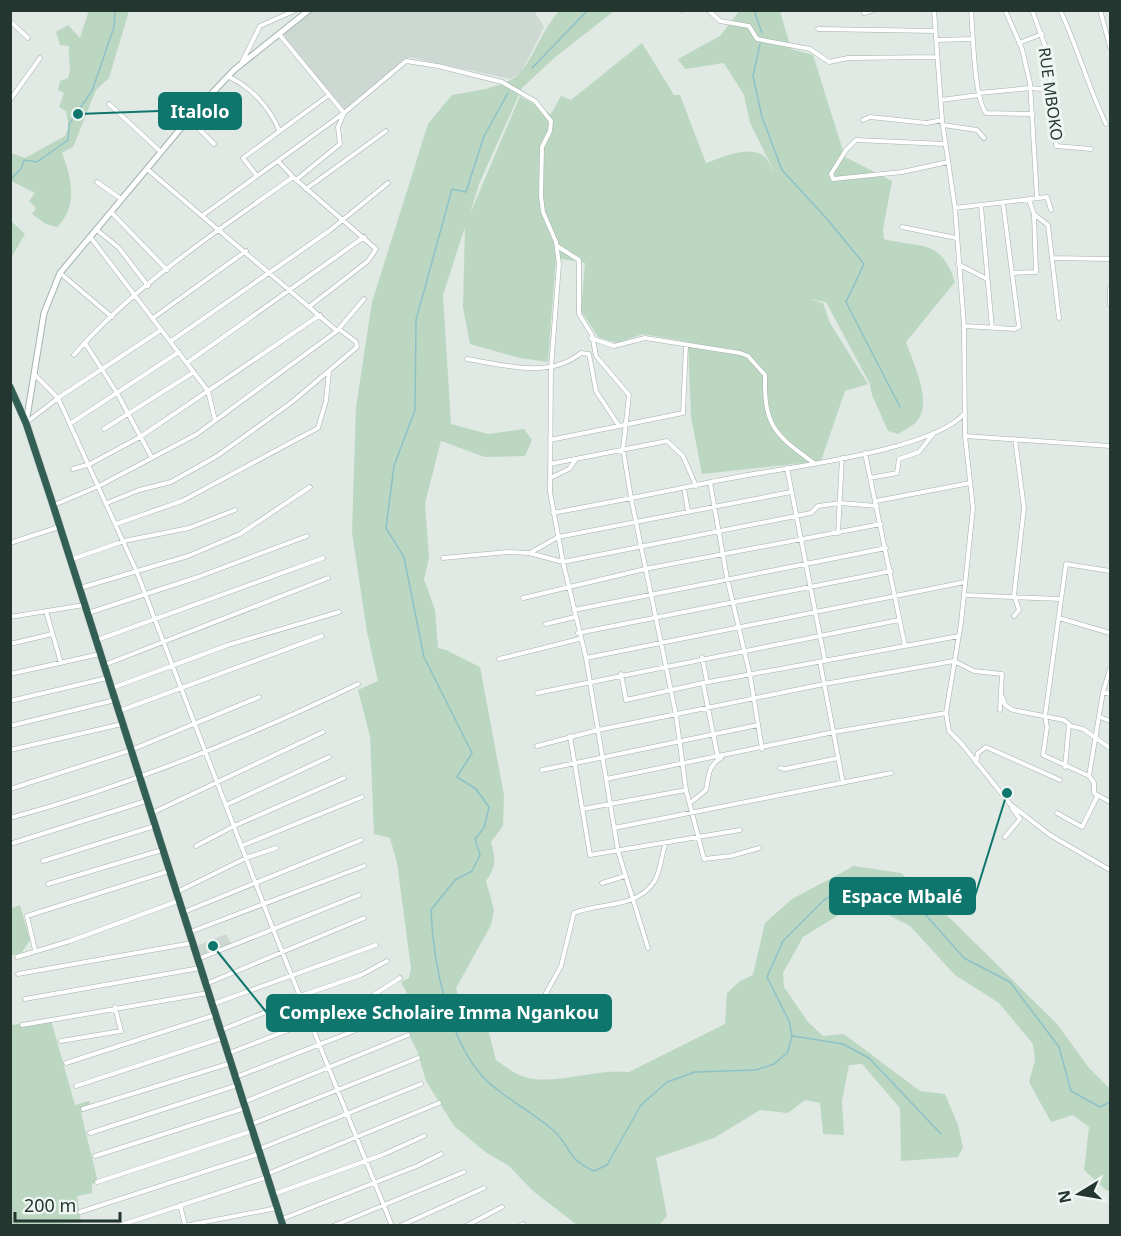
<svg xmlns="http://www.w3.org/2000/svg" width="1121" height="1236" font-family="'Noto Sans',sans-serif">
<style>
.built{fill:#ced8d3}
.green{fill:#bbd7c1}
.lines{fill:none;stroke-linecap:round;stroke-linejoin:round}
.stream{stroke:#8ec1c7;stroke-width:1.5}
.street-casing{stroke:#a4b0aa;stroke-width:5}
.secondary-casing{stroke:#a0b3ab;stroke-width:7}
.highway-casing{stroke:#bdc3c1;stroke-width:8}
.street{stroke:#fff;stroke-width:4}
.secondary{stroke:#fff;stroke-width:5}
.highway{stroke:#325f54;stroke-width:7}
.labels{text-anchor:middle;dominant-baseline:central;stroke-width:6;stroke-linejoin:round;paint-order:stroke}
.street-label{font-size:16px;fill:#233630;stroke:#eff6f2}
.leader{fill:none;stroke:#0f766e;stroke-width:2}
.callout-dot{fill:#0f766e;stroke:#eff6f2;stroke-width:2}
.callout{fill:#0f766e;stroke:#0f766e;stroke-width:2}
.callout-label{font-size:18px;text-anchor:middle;font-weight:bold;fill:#fff}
</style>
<rect width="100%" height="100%" fill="#e0e9e4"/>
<!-- built -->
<path class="built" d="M313,11H534L544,27L521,73L510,79L409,57L407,62L345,110L284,41L285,32Z
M226,934L232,945L198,959L194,947Z"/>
<!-- green -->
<path class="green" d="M89,10L129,11L109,78L96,90L73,147L62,153C72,178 78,207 57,227L46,224L32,214L36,208L29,201L35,193L11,181V153L25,158L65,136L69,127L66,111L59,107L64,93L58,90L60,81L68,78C72,67 68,58 69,46L60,45L56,32L68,25L80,38Z
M559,11H614L553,59L522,88L479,184L470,214L520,96L551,114L561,96L571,100L642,43L674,95H680L706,163C721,158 750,144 765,157C769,161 772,169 775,173L750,123L744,95L724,63L685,69L678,59L720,36L739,11H780L791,49L813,55L845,157L892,181L883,229L884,239C923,249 940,238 955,282L906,342C913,362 932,401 918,420C913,426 905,430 898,434L888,431L872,395L870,384L826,302L808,299L823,303L830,323L868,384L845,391L821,461L702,474L691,417L688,342L643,334L617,343L599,338L581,311L585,263L556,258L548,362L520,358L470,344L463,307L465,227L443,295L451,424L488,434L524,429L532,440L525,456L485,457L441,441L425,503L429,558L424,579L435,610L438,648L446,650L480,667L504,795L503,826L491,842C496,859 496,867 486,881L494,910L491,925L456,988L467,1025L486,1022L496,1060C505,1066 514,1074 525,1077C554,1086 597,1068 629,1072L725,1024L727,993L740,981L753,975L765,923L792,899L854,866L901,873L954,922L1057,1024L1089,1068L1110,1089V1191L1106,1190L1084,1170L1089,1127L1073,1115L1051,1122L1029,1082L1035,1060L1033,1044L999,1003L955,975L910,926L861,901L803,937L783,973L784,987L808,1022L823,1036L844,1034L920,1091L945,1094L958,1125L963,1147L958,1157L901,1161L900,1108L862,1064L849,1065L842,1101L844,1135L823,1134L820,1103L805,1100L788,1113L760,1110L714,1138L656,1158L667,1216L659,1225H577L533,1191L508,1165L488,1154L454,1126L426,1081L418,1053L398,1012L406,1008L401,997L407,993L401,982L409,978L411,968L397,863L390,838L374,834L370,736L358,690L378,681L367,632L352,532L356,407L372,302L428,124L452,95C470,92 510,87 522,71C536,51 543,29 559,11Z
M11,221L25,234L11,258Z
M11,903L12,908L20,905L30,940L22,952L11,956Z
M51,1020L75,1105L89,1101L91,1107L81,1113L98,1182L92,1184V1193L77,1196L81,1223L11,1226V1025Z"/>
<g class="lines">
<!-- stream -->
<path class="stream" d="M754,10L762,33
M760,44L753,76L762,117L782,170L827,219L864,264L846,302L900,407
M532,68L588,10
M508,93L484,136L466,192L452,189L416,320L415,410L394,466L386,528L404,557L424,657L472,753L457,777L476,789L489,807L484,828L475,839L480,855L472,871L455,880L431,910C433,962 448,1043 487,1081C506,1099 532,1112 553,1130C572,1147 565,1158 594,1171L607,1165L641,1105L667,1082L695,1072L756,1070L774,1064L788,1052L792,1035L789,1021L767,977L783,941L824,900L849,885L878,891L924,913L964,958L1010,982L1059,1047L1071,1091L1100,1107L1110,1102
M10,180L21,169L24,160L37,162L68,140L69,124L92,91L114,27L115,10
M793,1036L843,1044L869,1058L941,1134"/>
<!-- street casing -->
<g class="street-casing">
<path id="street" d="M708,10L720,21L749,26L757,39L810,49L829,62L848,58L937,57
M934,10L942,120L955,208L964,326L965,436L973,508L961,623L946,713L949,731L961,743L1010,804L1050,835L1110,870
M971,10C973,33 974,98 986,113L1033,114
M1005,10L1022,49L1030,83L1037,198
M1032,10L1048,54L1056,146L1091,149
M1060,10C1078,48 1088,87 1106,124
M1100,10L1110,47
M680,11L682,10
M864,13L874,10
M10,21L28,38
M818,29L935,31
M279,34L344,113L338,127L340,144L296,180
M936,40L973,39
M1019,43L1042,34
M242,62L260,26L296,10
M229,77C251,87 270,108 279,130
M979,93L1030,88L1053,90
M10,100L40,58
M941,100L979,95
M109,104L161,152
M189,119L214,144
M863,120L870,117L927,123L942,120
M943,125L977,130L984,138
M945,144L856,140L846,150L831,174L833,179L902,172L948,162
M278,161L293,177L376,249L368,261L310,306
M147,169L337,331
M257,176L243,158L329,95
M97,182L121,199
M306,189L386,131
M1029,200L1034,214L1048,225L1059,318
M981,206L992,328
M955,208L1047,197L1051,210
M111,212L167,270
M203,215L344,113L406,61L438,66L502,82L535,101L551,121L550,131L542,147L541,196L543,212L556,242L559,264L551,368L550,492L563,562L586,658L618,851L648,948
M902,227L956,238
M97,230L119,248L148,286
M91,238L208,391L215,420
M557,246L579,260V314L592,335L596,356L629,395L623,449L631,498L676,715L686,790L704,859L731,856L759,848
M1052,258L1110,259
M958,264L987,279
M60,273L112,317
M1013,273L1036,272L1034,215
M1110,288V305
M153,318L246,251
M964,326L1015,329L1019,327L1003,203
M591,338L614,346L645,338L740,353L748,356L765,375C764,426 774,434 814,463
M171,341L329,231L388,183
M85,343L117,393L152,458
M74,355C132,287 220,229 293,177
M467,359C505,365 549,379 581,353L589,354L596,391L619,426
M188,362L364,237
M34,374L58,398L136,570L273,929L392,1226
M27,422L58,398L161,330
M71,423L179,352
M104,429L194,372
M965,436L1110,446
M550,440L683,413L686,345
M865,453L905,646L959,636
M550,464L667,441L683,456L696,486
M787,468L825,661
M73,469L90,464L140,437L320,315
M550,478L569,469L576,459
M870,478L897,473L899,459L919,452L934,433
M710,482L727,578L750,675L762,749
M684,488L688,511
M876,501L970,483
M107,503L139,490L171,482L217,456L292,402L357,347L356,342L339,329
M54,505L99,486L197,434L337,331L364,299
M553,513C606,503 658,493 711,482C767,469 930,454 965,413
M116,524L182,501L318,428L326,401L329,371
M838,533L842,458
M10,543L59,527
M530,553L558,537L791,492
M443,558L508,552L529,553L563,562L811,513L818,506L840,503L877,506
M70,560L124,541L189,528L235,510
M80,588L188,556L240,534L310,487
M964,595L1061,599
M523,598L645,569L881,524
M574,610L886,548
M46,611L61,663
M88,613L198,577L307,536
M1014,616L1019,610L1014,595L1024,508L1015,439
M10,617L84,605
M1059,618L1110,633
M546,624L575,617
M578,633L891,571
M97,640L323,558
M10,644L52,634
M702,657L707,682
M586,658L965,582
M499,659L579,639
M820,662L843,783
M104,665L328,578
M1110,669L1103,692L1089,776L1094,783V793L1110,802
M10,674L100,654
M621,674L626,700L703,683L905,646
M703,683L718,758
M112,688L228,645L339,612
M1103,692L1110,694
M537,693L899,620
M1003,698L1005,705L1013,710L1064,720L1069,724L1065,767
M10,701L107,678
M119,711L322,636
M1100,717L1110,721
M10,726L115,700
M1071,726L1083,729L1110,748
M570,736L590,855L740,830
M537,746L598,730L824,684L954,661L974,671L1002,674L1000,710
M10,750L122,724
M976,763L978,753L986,747L1060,780
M780,768L785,769L838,758
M542,770L758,725
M1089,776L1043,755L1047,727L1045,716L1066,564L1110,571
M606,779L834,732L946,713
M10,789L131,750L259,697
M690,803L706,790C709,777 707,766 721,758
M226,805L329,757
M583,809L686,790
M152,813L323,732
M1057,813L1082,827L1097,797
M10,818C131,785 246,738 358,684
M614,828L891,773
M1005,837L1020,819L1012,808
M13,843L146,801
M196,846L234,826L344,778
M241,846L362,797
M43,861L155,826
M602,883L625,876
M48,884L162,850
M177,892L246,858L276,848
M184,912L361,840
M190,932L364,866
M35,950L27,916L169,871
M17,957L70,941L178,901
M198,959L359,895
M18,974L192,943
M206,984L364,918
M300,996L361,975L387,961
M25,999L200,968
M213,1004L376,945
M489,1020L544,997L561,966L574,913C600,902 636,909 654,882C661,871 661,855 666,843
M22,1025L208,993
M221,1030L301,998
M61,1041L121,1031L115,1007
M229,1053L364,1001L400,978
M66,1063L215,1015
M236,1077L377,1022L404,1006
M76,1086L222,1038
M244,1102L408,1035
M83,1109L231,1063
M252,1124L418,1058
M90,1133L238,1085
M259,1149L421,1084
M95,1156L245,1108
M267,1174L439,1103
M97,1182L252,1131
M274,1194L382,1155L424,1136
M180,1205L185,1225
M80,1212L259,1154
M282,1219L417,1166L441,1154
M118,1226L267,1177
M184,1226L277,1208
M333,1226L464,1172
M400,1226L484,1188
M466,1226L502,1207
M520,1226L523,1224"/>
</g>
<!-- secondary casing -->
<g class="secondary-casing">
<path id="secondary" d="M26,423L44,313L60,273L196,110L234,70L309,10"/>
</g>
<!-- highway casing -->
<g class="highway-casing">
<path id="highway" d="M10,387L26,423L53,505L283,1226"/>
</g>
<!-- street -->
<use href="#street" class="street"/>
<!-- secondary -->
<use href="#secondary" class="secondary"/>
<!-- highway -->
<use href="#highway" class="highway"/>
</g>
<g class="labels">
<!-- street labels -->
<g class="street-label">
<text transform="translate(1051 94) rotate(82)">RUE MBOKO</text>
</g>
</g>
<!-- callouts -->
<path class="leader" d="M78 114L159 111M1007 793L975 896M213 946L267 1013"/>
<g class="callout-dot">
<circle cx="78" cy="114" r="6"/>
<circle cx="1007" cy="793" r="6"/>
<circle cx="213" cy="946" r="6"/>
</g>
<g class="callout">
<rect x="159" y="93" width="82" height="36" rx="6"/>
<rect x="830" y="878" width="145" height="36" rx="6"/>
<rect x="267" y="995" width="344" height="36" rx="6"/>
</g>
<g class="callout-label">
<text x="200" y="118">Italolo</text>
<text x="902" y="903">Espace Mbalé</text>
<text x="439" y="1019">Complexe Scholaire Imma Ngankou</text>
</g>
<!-- border -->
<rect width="1121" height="1236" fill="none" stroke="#233630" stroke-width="24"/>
<!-- north arrow -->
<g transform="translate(1079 1194) rotate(259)" stroke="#eff6f2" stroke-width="4.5" paint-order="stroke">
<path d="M0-4.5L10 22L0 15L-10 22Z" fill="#233630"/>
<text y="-9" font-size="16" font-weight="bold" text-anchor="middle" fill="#233630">N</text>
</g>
<!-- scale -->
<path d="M15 1212v9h105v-9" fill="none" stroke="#233630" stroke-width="3"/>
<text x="24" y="1212" font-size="18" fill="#233630" stroke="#eff6f2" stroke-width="4.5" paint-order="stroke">200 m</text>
</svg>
